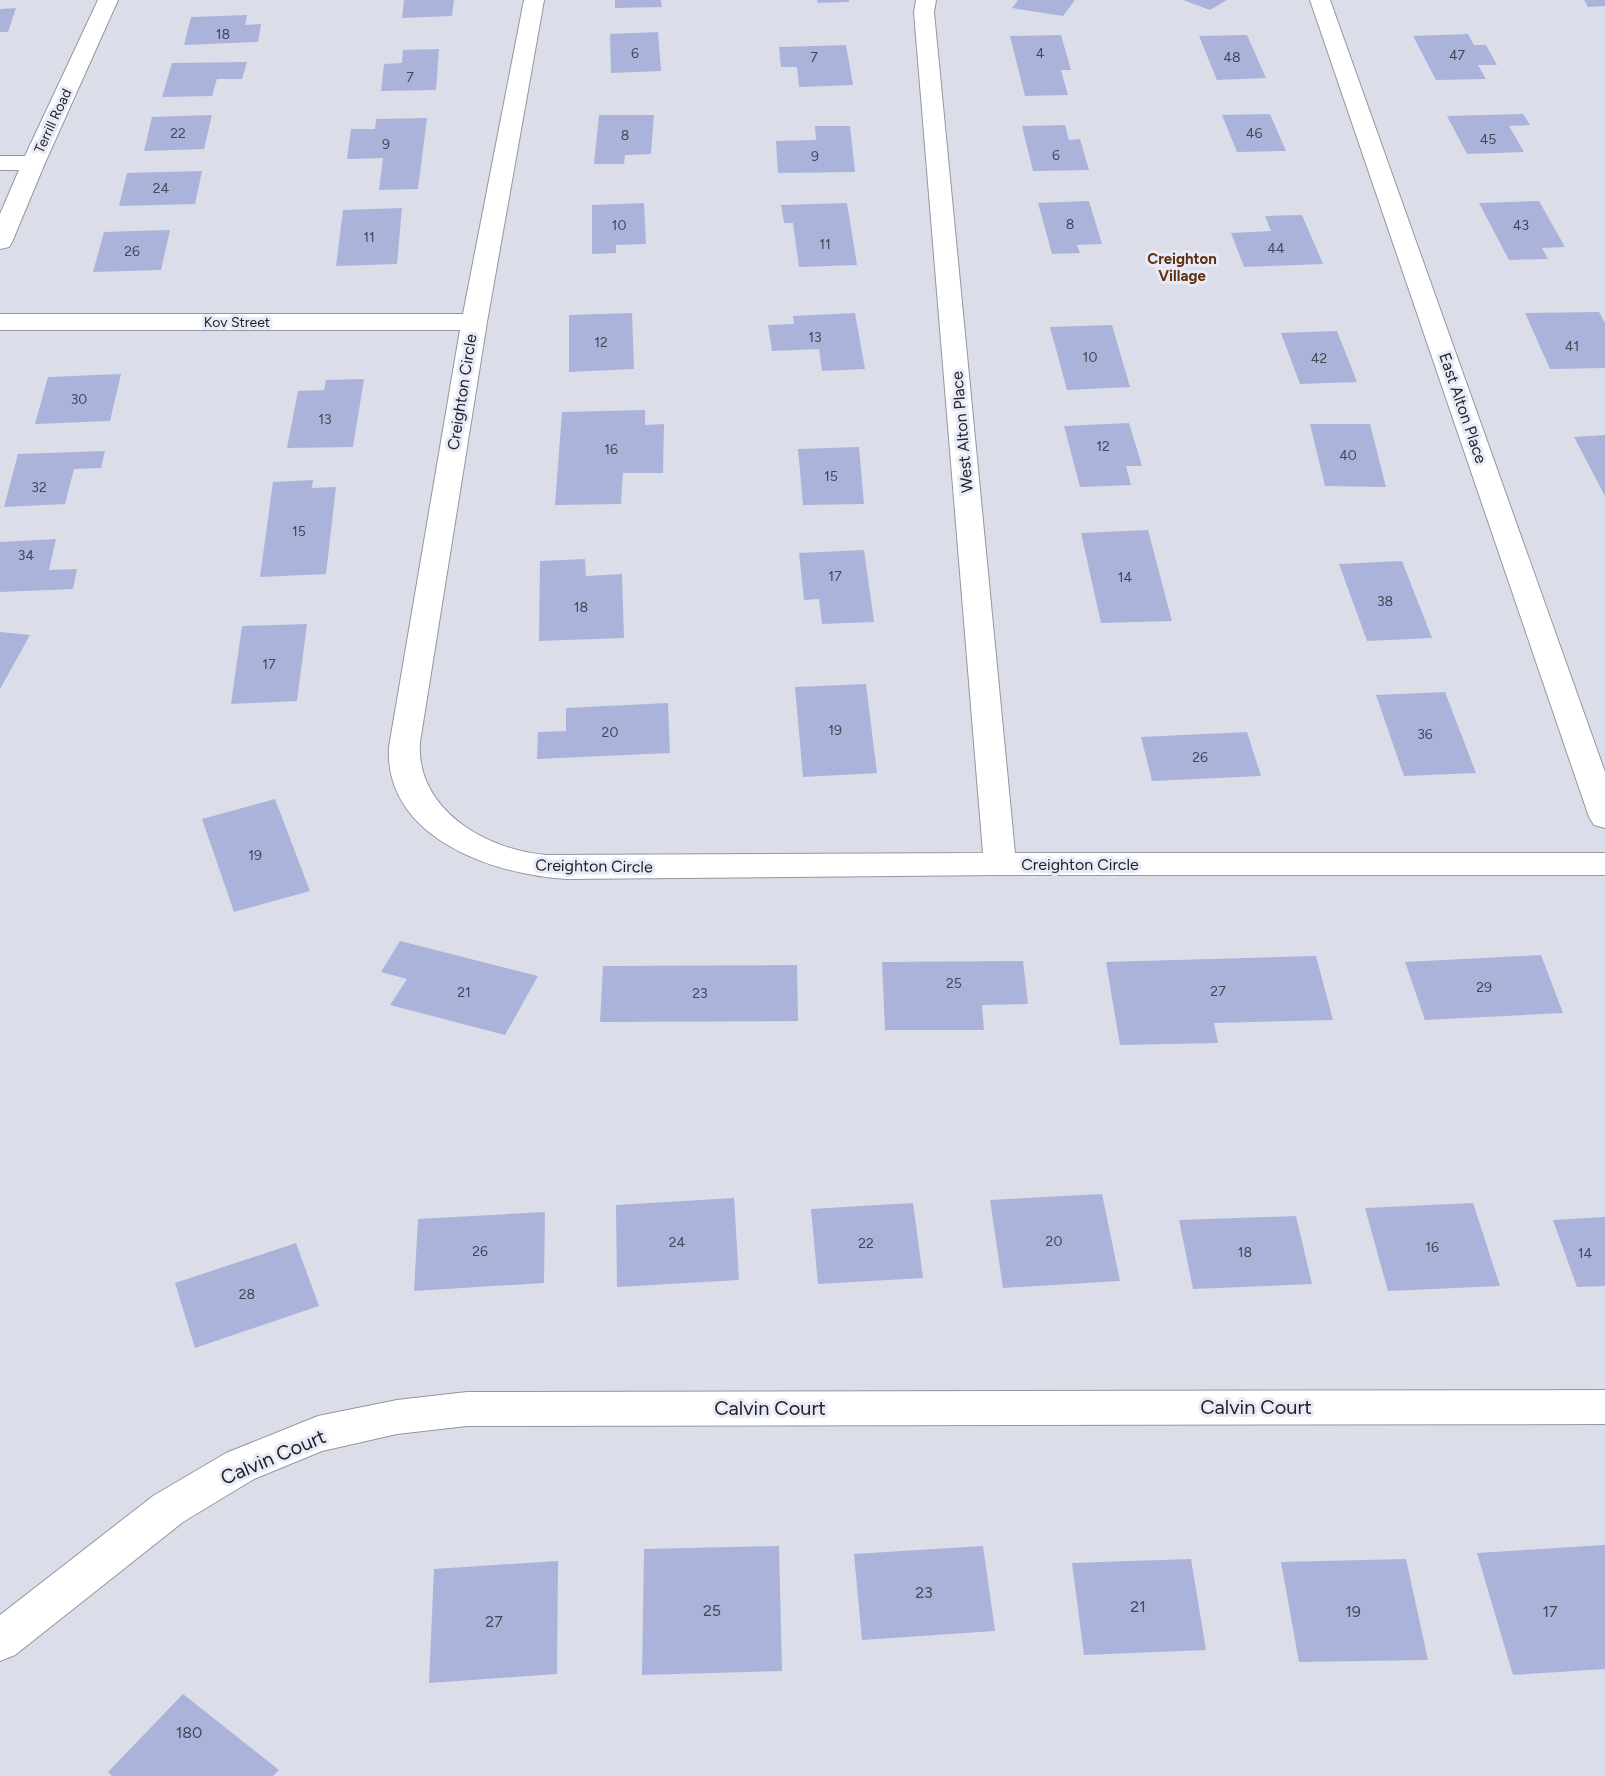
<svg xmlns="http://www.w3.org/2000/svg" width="1605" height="1776" font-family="Figtree,sans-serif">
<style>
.building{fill:#abb3db}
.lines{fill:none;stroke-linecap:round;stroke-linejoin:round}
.minor-casing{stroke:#9496a1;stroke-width:2}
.minor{fill:#fff;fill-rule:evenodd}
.labels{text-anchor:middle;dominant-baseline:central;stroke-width:6;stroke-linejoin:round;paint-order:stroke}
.number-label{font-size:14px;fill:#444754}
.far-street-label{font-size:14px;fill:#222327;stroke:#e8ebf7}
.far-neighbourhood-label{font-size:15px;font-weight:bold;fill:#5f3012;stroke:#e8ebf7}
.street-label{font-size:16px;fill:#222327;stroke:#e8ebf7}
.near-number-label{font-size:16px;fill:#444754}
.near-street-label{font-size:20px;fill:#222327;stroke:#e8ebf7}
</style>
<rect width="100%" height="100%" fill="#dbdee9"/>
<!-- building -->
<path class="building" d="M404,0H454L452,16L402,18Z
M615,0H661L662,7L615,8Z
M817,0H849V2L818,3Z
M1018,0H1075L1063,16L1012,8Z
M1183,0H1227L1210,10Z
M1584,0H1605V6L1588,7Z
M16,8L8,32H0V9Z
M247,15L245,25L261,24L258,42L184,45L191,17Z
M658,32L661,71L611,73L610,34Z
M1468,34L1474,45H1486L1497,65H1478L1486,79L1436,80L1413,36Z
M1061,35L1071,70H1061L1068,95L1025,96L1010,36Z
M1247,35L1266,78L1217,80L1199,36Z
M846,45L853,85L799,87L797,67H781L779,47Z
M439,49L436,90L381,91L384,64L402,63L403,50Z
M247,62L242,79H217L212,96L162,97L172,63Z
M1270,114L1286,151L1237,152L1222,115Z
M1523,114L1530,125L1509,126L1524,152L1467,154L1447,116Z
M212,115L204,149L144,151L152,117Z
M599,115H654L651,154L625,155L624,164H594Z
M427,118L418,189L379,190L383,158L347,159L351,129H375L376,119Z
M1065,125L1069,140L1080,139L1089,170L1033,171L1022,126Z
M815,126H850L855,172L778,173L776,141L816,140Z
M202,171L195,204L119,206L127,173Z
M1089,201L1102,244L1077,245L1080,253L1052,254L1038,203Z
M1539,201L1565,247L1542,248L1548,259L1509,260L1479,203Z
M644,203L646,244L616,245V253L592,254V205Z
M847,203L857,265L799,267L793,223H784L781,205Z
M402,208L397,264L336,266L343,210Z
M1302,215L1323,264L1244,267L1231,233L1271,231L1265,216Z
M170,230L161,270L93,272L104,232Z
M1599,312L1605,323V368L1550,369L1525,313Z
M632,313L634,369L569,372V315Z
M855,313L865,369L822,371L819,349L772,351L768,325L794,324L793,316Z
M1112,325L1130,387L1067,390L1050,327Z
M1337,331L1357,382L1300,384L1281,333Z
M121,374L110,421L35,424L48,377Z
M364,379L353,447L287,448L298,391L324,390L326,380Z
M645,410V425L664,424L663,473H623L621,504L555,505L562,412Z
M1129,423L1142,466H1126L1131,485L1080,487L1064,426Z
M1310,424H1370L1386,487L1325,486Z
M1605,435V496L1574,437Z
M859,447L864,504L803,505L798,449Z
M105,451L101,468L74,469L65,504L4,507L18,454Z
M313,480L312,488L336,487L326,574L260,577L273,482Z
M1148,530L1172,621L1101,623L1081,533Z
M56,539L49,570L77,569L73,589L0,592V542Z
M864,550L874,622L822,624L819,599L804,600L799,553Z
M585,559L586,576L622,574L624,638L539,641L540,561Z
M1402,561L1432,638L1367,641L1339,564Z
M307,624L297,701L231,704L242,626Z
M0,632L30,635L0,689Z
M866,684L877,773L803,777L795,687Z
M1445,692L1476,773L1404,776L1376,695Z
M668,703L670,753L537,759L538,732L566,731V708Z
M1247,732L1261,776L1152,781L1141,737Z
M275,799L310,891L234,912L202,819Z
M400,941L538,976L505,1035L390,1005L407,979L381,972Z
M1541,955L1563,1013L1425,1020L1405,962Z
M1316,956L1333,1020L1214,1023L1218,1043L1120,1045L1106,962Z
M1023,961L1028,1004L982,1005L984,1030H885L882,962Z
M797,965L798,1021L600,1022L603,966Z
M1102,1194L1120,1281L1003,1288L990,1200Z
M734,1198L739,1280L617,1287L616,1205Z
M913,1203L923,1278L818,1284L811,1209Z
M1473,1203L1500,1286L1388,1291L1365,1208Z
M545,1212L544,1283L414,1291L418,1219Z
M1296,1216L1312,1284L1193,1289L1179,1220Z
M1605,1217V1286L1577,1287L1553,1220Z
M296,1243L319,1306L195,1348L175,1283Z
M1605,1545V1669L1513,1675L1477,1553Z
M779,1546L782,1671L642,1675L644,1549Z
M983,1546L995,1631L862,1640L854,1554Z
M1191,1559L1206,1650L1084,1655L1072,1563Z
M1406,1559L1428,1660L1299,1662L1281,1562Z
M558,1561L557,1674L429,1683L434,1569Z
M183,1694L279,1770L273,1776H112L108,1772Z"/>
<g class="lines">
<!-- minor casing -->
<g class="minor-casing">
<path id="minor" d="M98,0H118L45,163L12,242L9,247L0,249V214L19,170H0V156H25Z
M524,0H544L487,322L420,742C415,809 486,850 546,855L983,853L914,12L916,0H936L934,12L1015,853H1605V875H1000L567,879C494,875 384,838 389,747L460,330H0V314H463Z
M1310,0H1330L1605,772V828L1594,825L1589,817Z
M1605,1390V1424L467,1426L397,1434L322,1451L254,1479L183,1522L15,1655L0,1661V1615L153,1496L226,1453L318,1416L397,1400L467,1392Z"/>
</g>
<!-- minor -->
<use href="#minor" class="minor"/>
</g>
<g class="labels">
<!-- number labels -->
<g class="number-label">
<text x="223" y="34">18</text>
<text x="635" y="53">6</text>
<text x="1040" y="53">4</text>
<text x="1457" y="55">47</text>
<text x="814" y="57">7</text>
<text x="1232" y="57">48</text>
<text x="410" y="77">7</text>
<text x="178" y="133">22</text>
<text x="1254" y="133">46</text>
<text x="625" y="135">8</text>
<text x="1488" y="139">45</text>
<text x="386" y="144">9</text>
<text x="1056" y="155">6</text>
<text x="815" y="156">9</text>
<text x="161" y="188">24</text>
<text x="1070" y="224">8</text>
<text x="619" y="225">10</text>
<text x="1521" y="225">43</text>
<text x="369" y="237">11</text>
<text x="825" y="244">11</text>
<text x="1276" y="248">44</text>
<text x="132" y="251">26</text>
<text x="815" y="337">13</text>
<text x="601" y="342">12</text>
<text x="1572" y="346">41</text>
<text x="1090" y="357">10</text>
<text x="1319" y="358">42</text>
<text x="79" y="399">30</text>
<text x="325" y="419">13</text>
<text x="1103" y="446">12</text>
<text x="611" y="449">16</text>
<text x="1348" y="455">40</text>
<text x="831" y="476">15</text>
<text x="39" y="487">32</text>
<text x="299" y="531">15</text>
<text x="26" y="555">34</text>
<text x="835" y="576">17</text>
<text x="1125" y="577">14</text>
<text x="1385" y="601">38</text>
<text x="581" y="607">18</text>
<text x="269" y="664">17</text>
<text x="835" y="730">19</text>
<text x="610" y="732">20</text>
<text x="1425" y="734">36</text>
<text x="1200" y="757">26</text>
<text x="255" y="855">19</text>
<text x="954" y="983">25</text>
<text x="1484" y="987">29</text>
<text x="1218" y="991">27</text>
<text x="464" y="992">21</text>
<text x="700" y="993">23</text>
<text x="1054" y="1241">20</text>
<text x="677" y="1242">24</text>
<text x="866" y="1243">22</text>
<text x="1432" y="1247">16</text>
<text x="480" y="1251">26</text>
<text x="1245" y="1252">18</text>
<text x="1585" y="1253">14</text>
<text x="247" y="1294">28</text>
</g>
<!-- far-street labels -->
<g class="far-street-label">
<text transform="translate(53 121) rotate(-65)">Terrill Road</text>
<text x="237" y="322">Kov Street</text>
</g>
<!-- far-neighbourhood labels -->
<g class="far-neighbourhood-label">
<text x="1182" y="259">Creighton<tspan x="1182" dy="17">Village</tspan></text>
</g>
<!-- street labels -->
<g class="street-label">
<text transform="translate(462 392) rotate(-81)">Creighton Circle</text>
<text transform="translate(1463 408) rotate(71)">East Alton Place</text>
<text transform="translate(962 432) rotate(-95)">West Alton Place</text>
<text x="1080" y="864">Creighton Circle</text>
<text transform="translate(594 866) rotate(1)">Creighton Circle</text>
</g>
<!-- near-number labels -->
<g class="near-number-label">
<text x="924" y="1592">23</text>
<text x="1138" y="1606">21</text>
<text x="712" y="1610">25</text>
<text x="1353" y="1611">19</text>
<text x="1550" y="1611">17</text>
<text x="494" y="1621">27</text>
<text x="189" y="1732">180</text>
</g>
<!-- near-street labels -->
<g class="near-street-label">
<text x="1256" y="1407">Calvin Court</text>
<text x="770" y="1408">Calvin Court</text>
<text transform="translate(273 1457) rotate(-23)">Calvin Court</text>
</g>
</g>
</svg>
